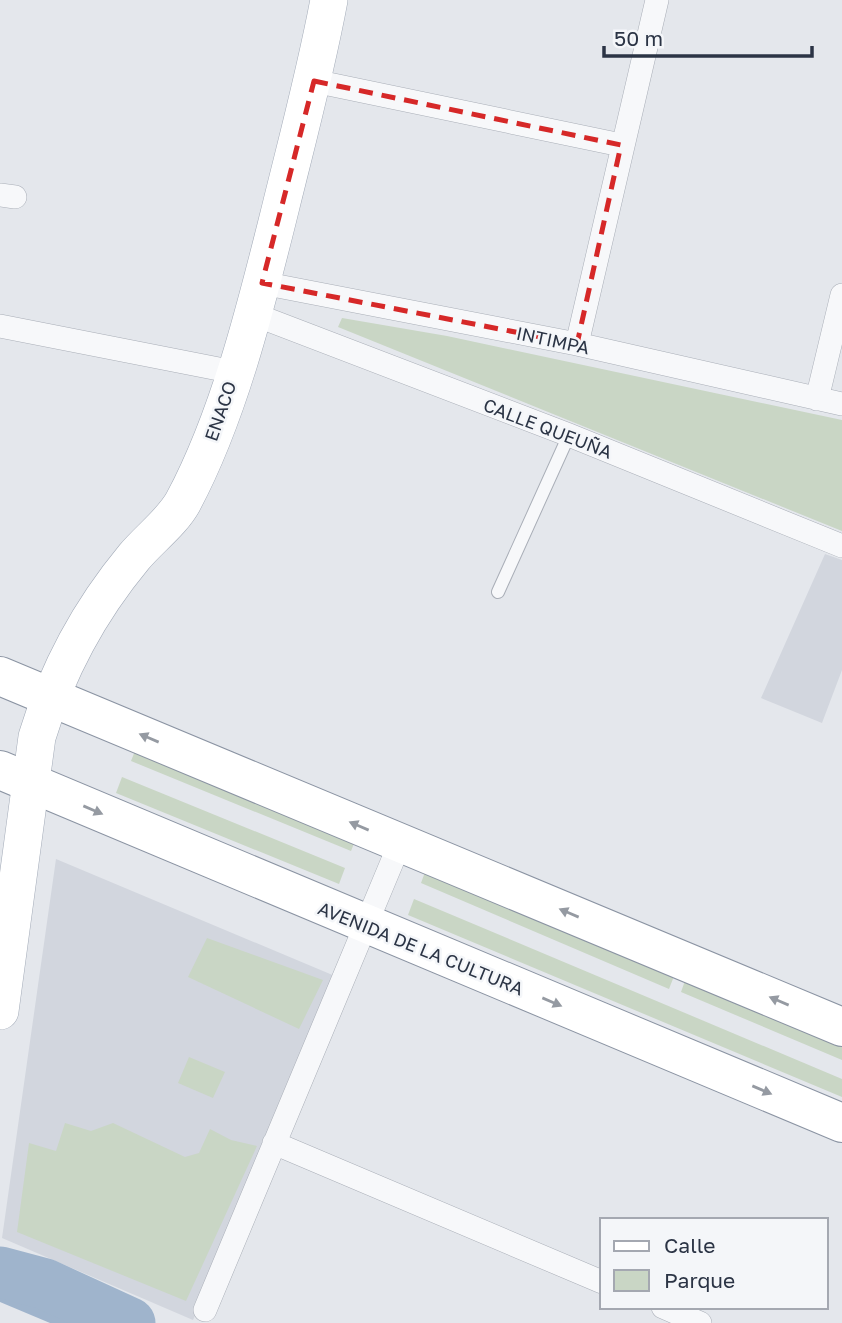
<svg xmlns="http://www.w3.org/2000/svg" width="842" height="1323" font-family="'Golos Text',sans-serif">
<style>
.built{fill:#d2d6de}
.green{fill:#c9d6c5}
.water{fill:#9fb4cc}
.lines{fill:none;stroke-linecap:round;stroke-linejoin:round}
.river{stroke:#9fb4cc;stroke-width:51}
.service-casing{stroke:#a9aeb7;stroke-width:14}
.minor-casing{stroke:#a9aeb7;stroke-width:24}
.primary-casing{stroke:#a3abb8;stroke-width:38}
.trunk-casing{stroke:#8b94a3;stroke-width:40}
.service{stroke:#f7f8fa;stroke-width:12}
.minor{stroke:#f7f8fa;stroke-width:23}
.primary{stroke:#fff;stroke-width:37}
.trunk{stroke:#fff;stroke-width:38}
.oneway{fill:#959aa2}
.marked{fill:none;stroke:#d62828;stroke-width:5;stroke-dasharray:14 9;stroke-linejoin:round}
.labels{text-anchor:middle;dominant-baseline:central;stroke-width:5;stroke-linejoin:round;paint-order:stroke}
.street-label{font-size:18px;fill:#2b3445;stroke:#f4f6f9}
</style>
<rect width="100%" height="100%" fill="#e4e7ec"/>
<!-- built -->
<path class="built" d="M825,554L842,560V670L822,723L761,698Z
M56,859L342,979L274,1143L193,1320L2,1238Z"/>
<!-- green -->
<path class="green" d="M342,318L447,336L842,420V531L338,327Z
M137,746L357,836L351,851L131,761Z
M122,777L345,868L339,884L116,793Z
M428,864L676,971L669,989L421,883Z
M414,899L842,1079V1097L408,915Z
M207,938L323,980L299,1029L188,977Z
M687,975L842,1041V1060L681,992Z
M189,1057L225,1072L213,1098L178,1083Z
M65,1123L91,1131L113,1123L185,1157L199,1153L210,1129L231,1140L257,1146L186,1301L17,1232L29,1143L56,1151Z"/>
<!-- water -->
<path class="water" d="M0,1272L45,1284L130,1323H50L0,1302Z"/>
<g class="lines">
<!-- river -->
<path class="river" d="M0,1272L45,1284L130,1323"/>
<!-- service casing -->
<g class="service-casing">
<path id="service" d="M498,592L569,435"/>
</g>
<!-- minor casing -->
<g class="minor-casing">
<path id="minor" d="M314,81L621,145
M0,195L15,197
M262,283L577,344L842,404
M253,314L569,435L842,546
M0,326L234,372
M577,344L657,0
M817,399L842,295
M274,1143L602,1282
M663,1307L700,1323
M205,1310L400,843"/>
</g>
<!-- primary casing -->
<g class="primary-casing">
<path id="primary" d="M0,1011L37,737C57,671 90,610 134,557C149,539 172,522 183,502C230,414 257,302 281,206C298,137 316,70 329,0"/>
</g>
<!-- trunk casing -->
<g class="trunk-casing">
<path id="trunk" d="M0,676L842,1027
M0,770L842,1123"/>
</g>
<!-- service -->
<use href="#service" class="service"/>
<!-- minor -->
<use href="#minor" class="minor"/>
<!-- primary -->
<use href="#primary" class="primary"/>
<!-- trunk -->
<use href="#trunk" class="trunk"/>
</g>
<!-- one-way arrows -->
<defs><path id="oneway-solid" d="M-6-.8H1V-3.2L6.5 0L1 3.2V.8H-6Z" transform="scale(1.75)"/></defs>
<g class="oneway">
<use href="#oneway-solid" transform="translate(149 738) rotate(-157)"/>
<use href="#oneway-solid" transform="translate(93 810) rotate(23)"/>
<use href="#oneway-solid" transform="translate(359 826) rotate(-157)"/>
<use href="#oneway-solid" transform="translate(569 913) rotate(-157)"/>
<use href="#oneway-solid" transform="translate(779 1001) rotate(-157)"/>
<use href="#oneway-solid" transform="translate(552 1002) rotate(23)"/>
<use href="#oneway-solid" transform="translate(762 1090) rotate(23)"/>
</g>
<!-- marked area -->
<path class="marked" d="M314,81L621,145L577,344L262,283Z"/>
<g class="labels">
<!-- street labels -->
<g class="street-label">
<text transform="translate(553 340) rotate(12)">INTIMPA</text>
<text transform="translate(220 411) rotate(-71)">ENACO</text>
<text transform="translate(548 428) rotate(21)">CALLE QUEUÑA</text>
<text transform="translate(421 948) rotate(22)">AVENIDA DE LA CULTURA</text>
</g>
</g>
<!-- legend -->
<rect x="600" y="1218" width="228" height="91" fill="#f4f6f9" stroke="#a4a8b1" stroke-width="2"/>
<rect x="614" y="1241" width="35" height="10" fill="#ffffff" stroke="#a4a8b1" stroke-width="2"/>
<text x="664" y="1253" font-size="21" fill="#2b3445">Calle</text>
<rect x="614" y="1270" width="35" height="21" fill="#c9d6c5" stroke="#a4a8b1" stroke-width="2"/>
<text x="664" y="1288" font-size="21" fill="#2b3445">Parque</text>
<!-- scale -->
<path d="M604 46v10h208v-10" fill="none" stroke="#2b3445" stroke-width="3.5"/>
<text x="614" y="46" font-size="21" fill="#2b3445" stroke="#f4f6f9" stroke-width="5" paint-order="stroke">50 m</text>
</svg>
